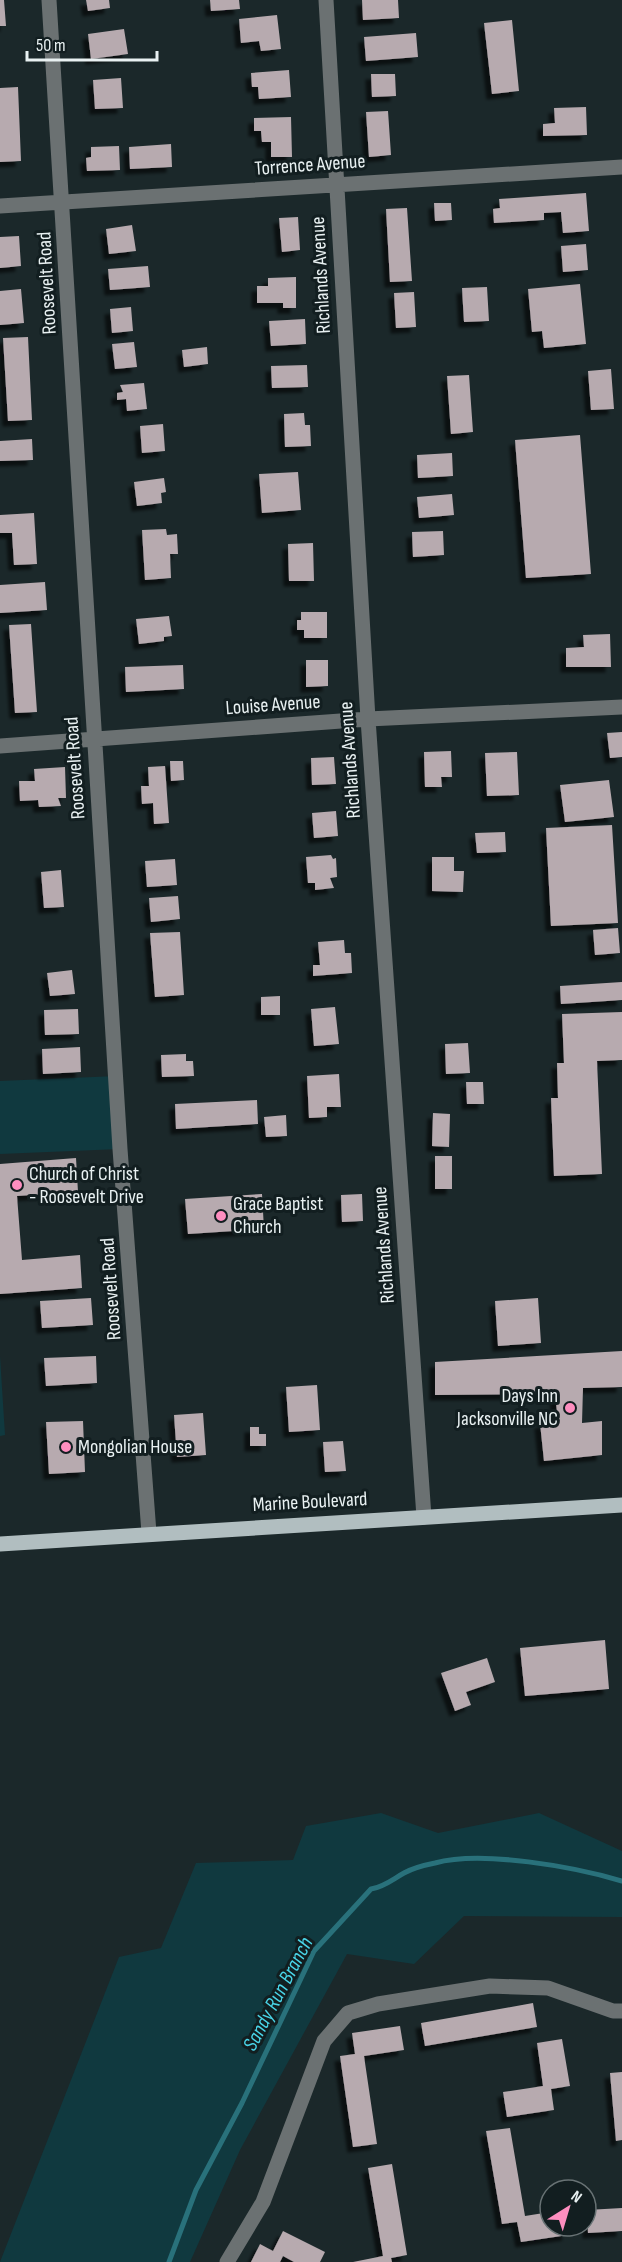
<svg xmlns="http://www.w3.org/2000/svg" width="622" height="2262" font-family="'Sofia Sans Condensed',sans-serif">
<style>
.green{fill:#10393f}
.lines{fill:none;stroke-linecap:round;stroke-linejoin:round}
.stream{stroke:#29717b;stroke-width:5}
.building{fill:#b7aaaf;filter:url(#shadow)}
.minor{stroke:#6b7172;stroke-width:15}
.major{stroke:#b1bec0;stroke-width:15}
.poi-dot{fill:#fd8ebf;stroke:#121e20;stroke-width:2}
.labels{text-anchor:middle;dominant-baseline:central;stroke-width:6;stroke-linejoin:round;paint-order:stroke}
.street-label{font-size:20px;fill:#e9f1f2;stroke:#121e20}
.poi-label{font-size:20px;fill:#e9f1f2;stroke:#121e20;text-anchor:start}
.water-label{font-size:21px;font-style:italic;fill:#49d4e7;stroke:#121e20}
</style>
<defs>
<filter id="shadow"><feDropShadow dx="-5.5" dy="5.5" stdDeviation="1.5" flood-color="#0009"/></filter>
</defs>
<rect width="100%" height="100%" fill="#1b282a"/>
<!-- green -->
<path class="green" d="M117,1076L120,1149L0,1154V1081Z
M0,1356L5,1435L0,1436Z
M381,1813L438,1833L539,1813L622,1851V1917L464,1916L414,1964L347,1954L240,2150L190,2262H0L119,1957L161,1948L196,1863L293,1860L306,1826Z"/>
<g class="lines">
<!-- stream -->
<path class="stream" d="M169,2262L196,2190L242,2103L314,1951L371,1889C384,1887 393,1879 404,1873C413,1868 425,1865 435,1863C482,1850 575,1867 622,1881"/>
</g>
<!-- building -->
<path class="building" d="M0,0H4L6,26H0Z
M86,0H109L110,8L88,11Z
M210,0H239L240,9L211,11Z
M362,0H398L399,18L363,20Z
M277,15L281,49L261,51L259,41L241,43L239,19Z
M512,20L519,91L492,94L484,23Z
M124,29L128,54L91,59L88,34Z
M416,33L418,57L366,61L364,37Z
M289,70L291,97L259,99L258,87H252L251,73Z
M371,74H395L396,96L372,97Z
M121,78L123,108L95,109L93,80Z
M18,87L21,161L0,162V88Z
M586,107L587,135L543,136V124L555,123L554,108Z
M388,111L391,155L369,157L366,112Z
M291,117L292,157H271V142H262L261,131H254V118Z
M171,144L172,167L130,169L129,147Z
M119,146L120,170L87,171L86,158L91,157V147Z
M586,193L589,231L563,233L561,212L544,213V220L494,223L493,209L500,208L499,199Z
M434,203H451L452,220L435,221Z
M407,208L412,281L390,282L386,209Z
M298,217L300,250L282,252L279,218Z
M132,225L136,251L109,254L106,229Z
M19,236L21,266L0,268V237Z
M586,244L588,270L563,272L561,246Z
M148,266L150,287L110,290L108,269Z
M296,277V308H283V303H257V286H268V278Z
M580,284L586,344L544,348L542,331L532,332L528,289Z
M487,287L489,321L464,322L462,288Z
M21,289L24,323L0,325V291Z
M414,292L416,327L396,328L394,293Z
M131,307L133,331L112,333L110,309Z
M305,319L306,344L271,346L269,321Z
M28,337L32,420L8,421L3,338Z
M134,342L137,367L115,369L112,344Z
M207,347L208,364L184,367L182,350Z
M307,365L308,387L272,388L271,366Z
M611,369L614,409L591,410L588,371Z
M469,375L473,432L451,434L447,376Z
M144,383L147,409L127,411L126,399L117,400V393L123,392L120,385Z
M304,413L305,425H310L311,446L285,447L284,414Z
M163,424L165,451L142,453L140,426Z
M580,435L591,574L526,578L515,440Z
M32,439L33,460L0,461V441Z
M452,453L453,476L418,478L417,455Z
M298,472L301,510L262,513L259,474Z
M164,478L166,492L161,493L162,503L137,506L134,482Z
M452,494L454,515L419,518L417,497Z
M34,513L37,564L14,565L12,533H0V515Z
M166,529L167,535L177,534L178,554H170L171,578L145,580L142,530Z
M443,531L444,555L413,557L412,532Z
M313,543L314,581H289L288,544Z
M45,582L47,610L0,613V585Z
M301,612H327V638H304V630H297V620H301Z
M169,616L172,636L164,637V641L139,644L136,619Z
M31,624L37,712L15,713L9,625Z
M610,634L611,667H566V648L584,647L583,635Z
M306,660H328V686L306,687Z
M183,665L184,689L126,692L125,667Z
M622,732V757L610,758L607,733Z
M451,751L452,777H441L442,787H425L424,752Z
M517,752L519,795L487,796L485,753Z
M334,757L336,784L312,785L311,758Z
M170,761H183L184,780L171,781Z
M165,766L169,823L154,824L153,803L142,804L141,786H149L148,767Z
M65,767L66,798H58L61,806L39,807L38,800L20,801L19,781H35L34,769Z
M609,780L614,817L565,822L560,785Z
M336,811L338,836L314,838L312,813Z
M612,825L618,923L551,926L546,828Z
M505,832L506,852L477,853L475,833Z
M331,855L333,859L336,858L337,877L330,878L334,888L315,890V883H308L306,857Z
M432,857H454V871H464L463,892L432,891Z
M175,859L177,885L147,887L145,861Z
M61,870L64,907L44,908L41,872Z
M178,896L180,919L151,922L149,898Z
M618,928L620,953L595,955L593,930Z
M180,932L184,995L155,997L150,933Z
M344,940L345,953H351L352,973L313,976V965H320L318,942Z
M72,970L75,994L50,996L47,973Z
M622,982V1000L561,1004L560,986Z
M280,996V1015H261V997Z
M335,1007L339,1044L314,1046L311,1009Z
M78,1009L79,1034L45,1035L44,1010Z
M622,1012V1060L597,1061L602,1174L554,1176L551,1098H558L557,1063H564L562,1014Z
M468,1043L470,1073L446,1074L445,1044Z
M80,1047L81,1072L43,1074L42,1049Z
M186,1054V1061H193L194,1076L162,1077L161,1055Z
M339,1074L341,1107H327V1117L309,1118L307,1076Z
M466,1082H483L484,1104H467Z
M257,1100L258,1124L176,1129L175,1104Z
M433,1113L450,1114L449,1147L432,1146Z
M286,1115L287,1136L266,1137L264,1117Z
M435,1156H452V1189H435Z
M76,1158L78,1192L17,1196L22,1260L80,1255L82,1288L0,1294V1164Z
M262,1194L264,1229L188,1234L185,1199Z
M362,1194L363,1221L342,1222L341,1195Z
M91,1298L93,1325L42,1328L40,1301Z
M538,1298L541,1343L498,1346L495,1301Z
M622,1351V1387L583,1388L582,1423L602,1421V1455L544,1461L540,1423L558,1421L555,1394L435,1395V1362Z
M96,1356L97,1383L46,1386L44,1358Z
M317,1385L320,1430L289,1432L286,1387Z
M203,1413L206,1455L177,1457L174,1415Z
M83,1421L85,1472L49,1474L46,1422Z
M250,1427H259V1434H266V1446H250Z
M343,1441L346,1471L325,1472L323,1442Z
M605,1640L609,1689L525,1696L520,1648Z
M487,1658L495,1682L466,1692L471,1705L455,1711L441,1673Z
M533,2003L537,2027L425,2046L421,2023Z
M400,2026L404,2050L364,2056L377,2144L353,2147L340,2056L355,2054L352,2033Z
M562,2039L570,2086L551,2089L554,2110L507,2117L503,2092L543,2086L537,2043Z
M622,2072V2140L616,2141L610,2073Z
M510,2128L525,2216L550,2212V2226H566L568,2235L521,2242L517,2222L502,2224L486,2131Z
M392,2164L407,2255L391,2258L392,2262H353L383,2256L368,2168Z
M622,2208V2231L588,2233L587,2210Z
M283,2231L325,2252L320,2262H294L283,2256L280,2262H251L260,2244L273,2251Z"/>
<g class="lines">
<!-- minor -->
<path class="minor" d="M49,0L120,1149L149,1533
M326,0L368,719L424,1517
M0,206L622,167
M0,746L368,719L622,707
M227,2262L263,2202L324,2041L348,2013L378,2004L490,1986L548,1988L613,2011H622"/>
<!-- major -->
<path class="major" d="M0,1544L622,1505"/>
</g>
<!-- markers -->
<g class="poi-dot">
<circle cx="17" cy="1185" r="6"/>
<circle cx="221" cy="1216" r="6"/>
<circle cx="570" cy="1408" r="6"/>
<circle cx="66" cy="1447" r="6"/>
</g>
<g class="labels">
<!-- street labels -->
<g class="street-label">
<text transform="translate(310 165) rotate(-4)">Torrence Avenue</text>
<text transform="translate(321 275) rotate(-93)">Richlands Avenue</text>
<text transform="translate(47 283) rotate(-93)">Roosevelt Road</text>
<text transform="translate(273 705) rotate(-4)">Louise Avenue</text>
<text transform="translate(350 760) rotate(-94)">Richlands Avenue</text>
<text transform="translate(75 768) rotate(-94)">Roosevelt Road</text>
<text transform="translate(384 1245) rotate(-94)">Richlands Avenue</text>
<text transform="translate(111 1289) rotate(-94)">Roosevelt Road</text>
<text transform="translate(310 1502) rotate(-3)">Marine Boulevard</text>
</g>
<!-- poi labels -->
<g class="poi-label">
<text x="29" y="1174">Church of Christ<tspan x="29" dy="23">- Roosevelt Drive</tspan></text>
<text x="233" y="1204">Grace Baptist<tspan x="233" dy="23">Church</tspan></text>
<text x="558" y="1396" text-anchor="end">Days Inn<tspan x="558" dy="23">Jacksonville NC</tspan></text>
<text x="78" y="1447">Mongolian House</text>
</g>
<!-- water labels -->
<g class="water-label">
<text transform="translate(278 1994) rotate(-62)">Sandy Run Branch</text>
</g>
</g>
<!-- north arrow -->
<g transform="translate(568 2208) rotate(37)"><circle r="28" fill="#121e20" stroke="#687274" stroke-width="1.5"/>
<path d="M0-4.5L10 22L0 15L-10 22Z" fill="#fd8ebf"/>
<text y="-9" font-size="16" font-weight="bold" text-anchor="middle" fill="#e9f1f2">N</text>
</g>
<!-- scale -->
<path d="M27 51v9h130v-9" fill="none" stroke="#e9f1f2" stroke-width="3"/>
<text x="36" y="51" font-size="18" fill="#e9f1f2" stroke="#121e20" stroke-width="4.5" paint-order="stroke">50 m</text>
</svg>
